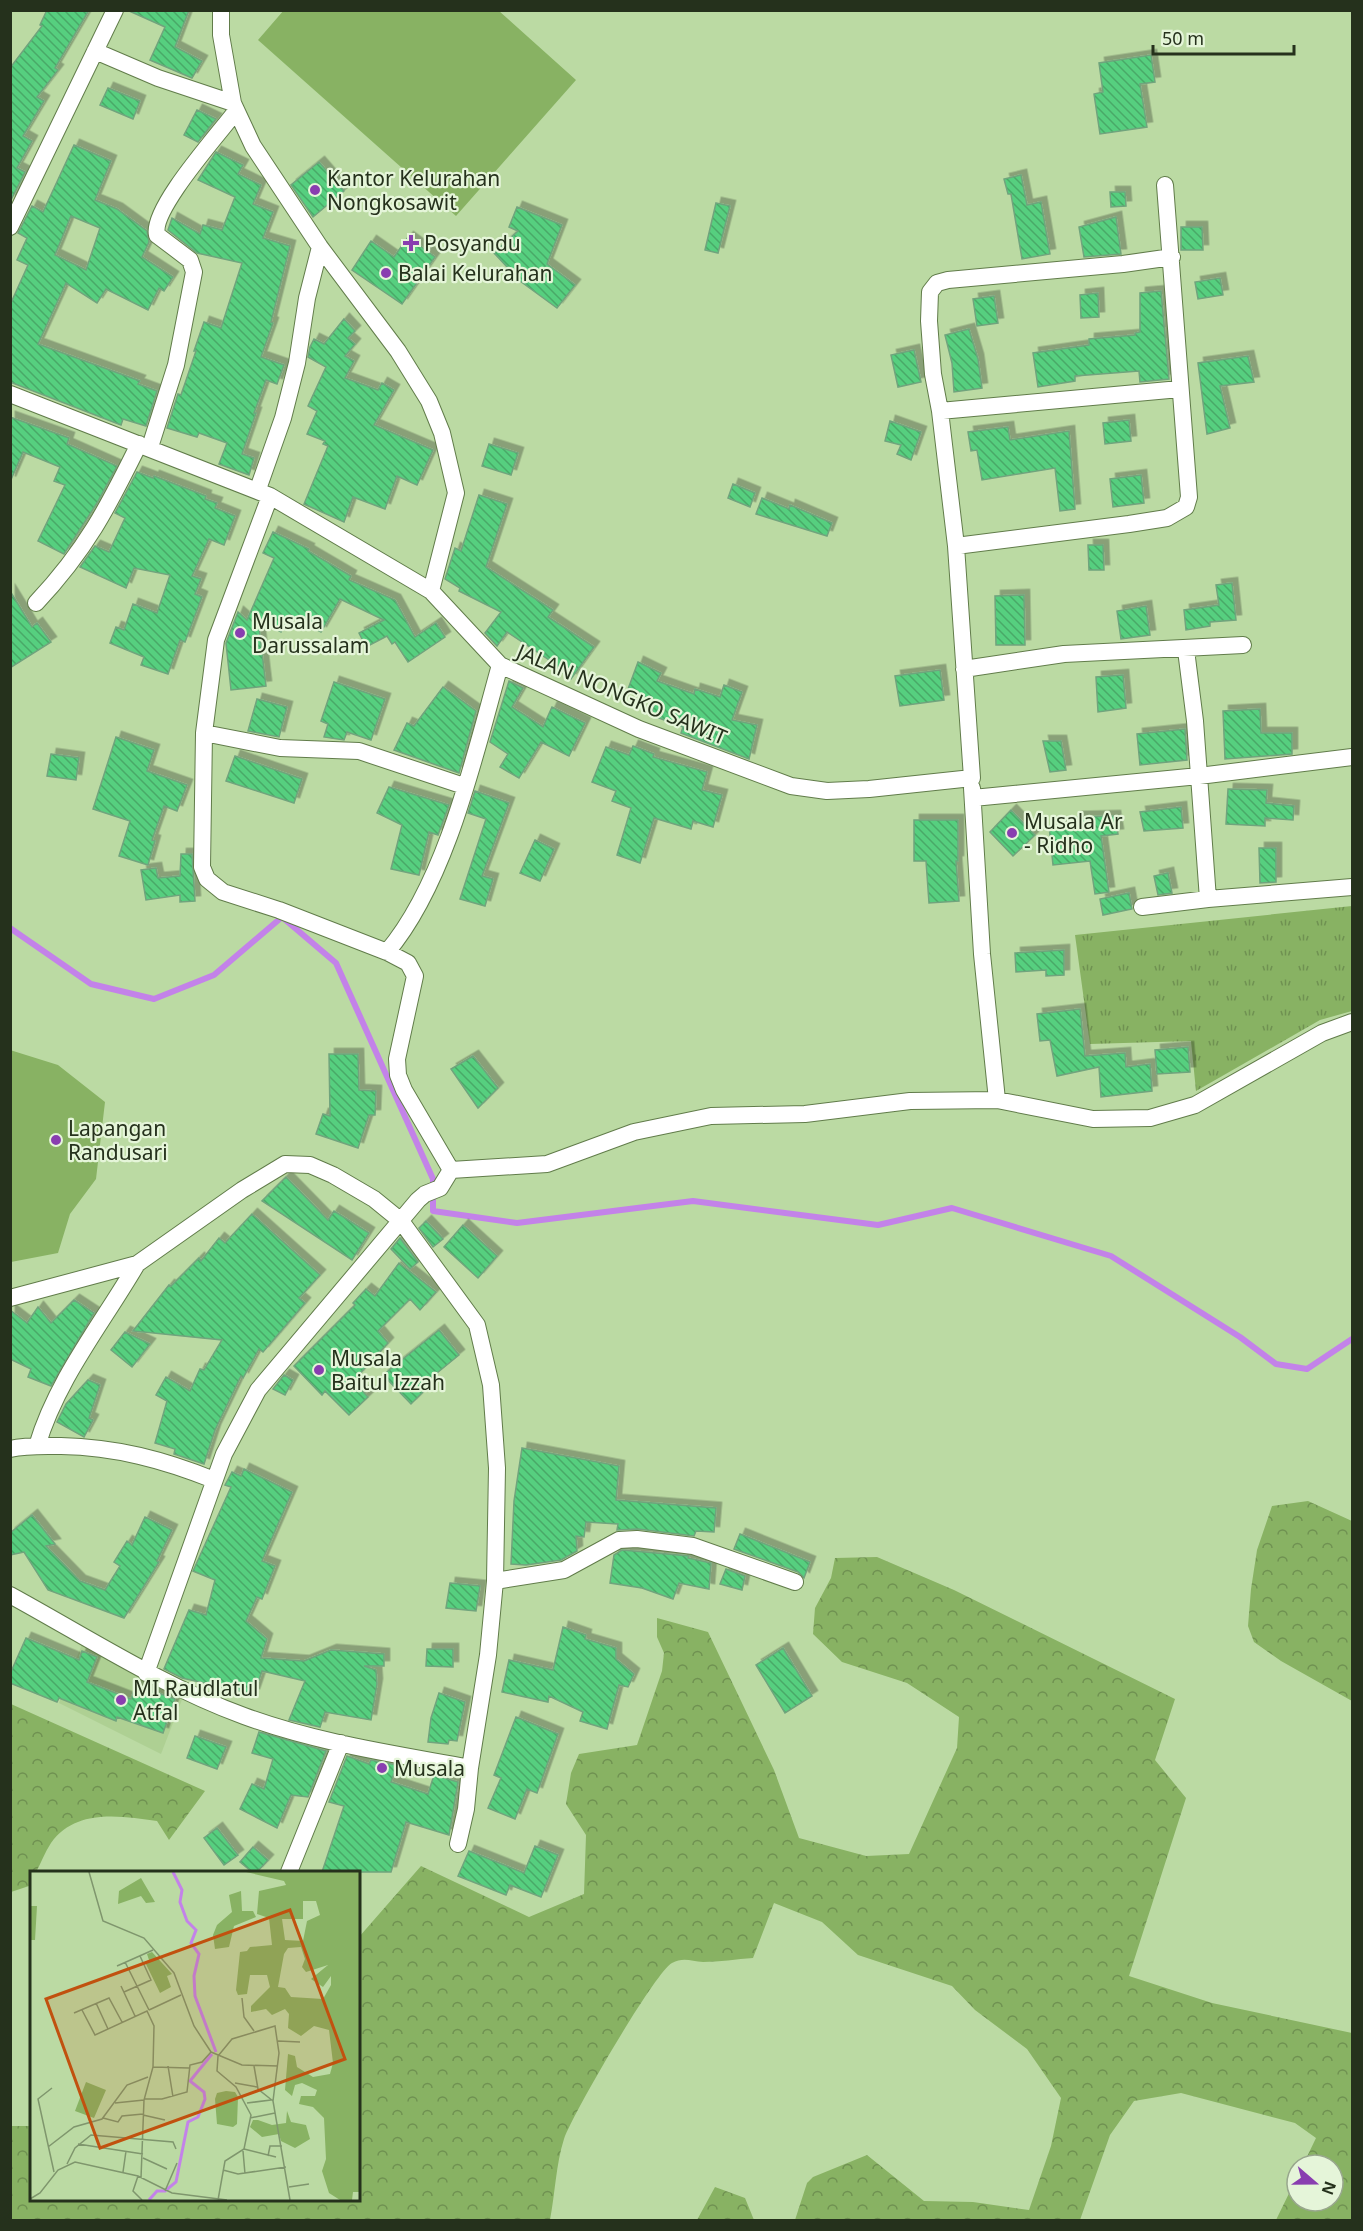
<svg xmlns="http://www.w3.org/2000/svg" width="1363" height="2231" font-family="'Noto Sans',sans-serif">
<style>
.built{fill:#aed093}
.grass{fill:url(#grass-tufts)}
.forest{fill:url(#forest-crowns)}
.pitch{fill:#88b263}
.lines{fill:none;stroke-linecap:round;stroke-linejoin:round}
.stream{stroke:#c382e9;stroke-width:6}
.building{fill:url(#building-back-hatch);stroke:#70a47d;stroke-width:1.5;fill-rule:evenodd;filter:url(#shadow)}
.street-casing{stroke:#617c4a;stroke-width:18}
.street{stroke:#fff;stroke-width:16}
.poi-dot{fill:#893eb0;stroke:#e5f5d9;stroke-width:2}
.labels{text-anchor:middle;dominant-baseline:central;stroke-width:4.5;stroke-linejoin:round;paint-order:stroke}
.poi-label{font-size:21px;fill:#25311c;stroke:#e5f5d9;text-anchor:start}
.street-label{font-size:21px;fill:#25311c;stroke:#e5f5d9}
.inset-river{fill:none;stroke:#c382e9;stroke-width:3}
.inset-road{fill:none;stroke:#7f966d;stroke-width:1.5}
.view{fill:#c1510f;fill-opacity:0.15;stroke:#c1510f;stroke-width:3}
.inset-edge{fill:none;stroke:#25311c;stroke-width:3}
</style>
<defs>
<pattern id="grass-tufts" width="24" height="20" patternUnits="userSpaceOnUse" patternTransform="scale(1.5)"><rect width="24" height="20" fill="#88b263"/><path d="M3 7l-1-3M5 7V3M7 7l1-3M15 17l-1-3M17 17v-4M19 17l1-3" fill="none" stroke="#6f9151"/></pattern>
<pattern id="forest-crowns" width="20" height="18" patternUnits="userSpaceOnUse" patternTransform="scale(1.5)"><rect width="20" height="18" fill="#88b263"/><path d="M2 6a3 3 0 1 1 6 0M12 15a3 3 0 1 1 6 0" fill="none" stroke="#6f9151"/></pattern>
<pattern id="building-back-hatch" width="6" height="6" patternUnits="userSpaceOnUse" patternTransform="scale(1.5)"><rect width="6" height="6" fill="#57cf7f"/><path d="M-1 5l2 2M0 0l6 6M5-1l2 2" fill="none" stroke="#48a967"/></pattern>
<filter id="shadow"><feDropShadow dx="5.5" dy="-5.5" stdDeviation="0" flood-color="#0004"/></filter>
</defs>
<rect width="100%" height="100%" fill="#bbdaa3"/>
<!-- built -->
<path class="built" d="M84,1639L183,1697L161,1754L59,1703Z"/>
<!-- grass -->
<path class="grass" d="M1352,906V1011L1320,1020L1196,1091L1191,1041L1090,1044L1075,935Z"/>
<!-- forest -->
<path class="forest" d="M1308,1501L1352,1521V1701L1281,1661L1254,1642L1248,1626L1251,1589L1257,1550L1272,1506Z
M877,1557L954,1590L1175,1699L1155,1760L1186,1798L1129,1976L1212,2003L1352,2033V2220H1276L1297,2177V2201H1333V2165H1303L1316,2138L1295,2123L1181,2093L1134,2101L1110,2135L1080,2220H795L807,2183L813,2177L867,2155L924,2201L973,2202L1029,2210L1051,2146L1061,2098L1027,2049L975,2010L952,1986L858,1955L822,1922L774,1903L753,1958C737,1959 719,1962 703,1962C691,1961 683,1957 672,1963C655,1972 572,2115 564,2139C556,2164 555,2194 550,2220H11V2126H31L32,2200H358L359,1937L421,1866L529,1917L584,1894L586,1835L566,1804L571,1773L579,1754L637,1745L662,1671L664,1653L657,1637V1618L708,1632L774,1770L799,1838L866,1856L909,1854L957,1748L959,1717L907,1683L842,1662L813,1634L815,1608L831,1578L835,1558Z
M11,1704L205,1791L169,1840L157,1821C121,1816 76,1808 51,1843C45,1852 41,1863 36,1872H32L29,1886L11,1892Z
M715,2187L745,2198L754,2220H697Z"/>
<!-- pitch -->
<path class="pitch" d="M284,10L499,11L576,80L456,216L258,40Z
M10,1050L58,1065L105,1102L96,1179L70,1214L58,1253L11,1262Z"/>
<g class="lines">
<!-- stream -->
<path class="stream" d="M10,928L91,984L154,999L214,975L282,917L336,963L433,1179V1211L517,1223L693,1201L878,1225L952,1208L1111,1256L1240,1337L1276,1364L1307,1369L1352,1339"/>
</g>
<!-- building -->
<path class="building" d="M47,10H89L55,68L58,70L37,97L44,101L23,136L32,141L17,168L25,172L10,202V68L42,26L40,25Z
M127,10H189L175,47L202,61L192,78L150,60L165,27Z
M1151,55L1155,82L1140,84L1147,127L1100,134L1094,94L1103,92L1099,63Z
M108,88L140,101L133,119L100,105Z
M197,110L216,119L198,142L184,135Z
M74,145L111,161L95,200L117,209L147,231L149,242L142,257L173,277L164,291L159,288L148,310L106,289L97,303L66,283L38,344L140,381L138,384L157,391L146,426L123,419L121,425L10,382V305L28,265L17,260L27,238L18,233L32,206L43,212ZM71,216L100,228L86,270L55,255Z
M216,152L243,165L238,174L261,185L253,204L273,212L263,238L290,246L271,322L273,323L261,357L284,365L277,384L266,380L254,413H256L242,454L254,458L249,475L219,464L227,443L199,433L197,437L167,428L178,394L181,395L196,351H194L204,322L221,328L242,263L197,253L168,230L172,218L200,234L203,225L222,230L235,197L198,180Z
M319,162L344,191L313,217L291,185Z
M1021,175L1027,205L1041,202L1050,254L1022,259L1011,194H1008L1004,179Z
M1110,192H1125L1126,206L1111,207Z
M716,203L730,206L718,253L705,250Z
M517,207L562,225L547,264L575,285L557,308L520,281L494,253L518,231L509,227Z
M1116,217L1121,254L1084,257L1079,227Z
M1181,227H1202L1203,250H1181Z
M408,237L435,257L402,304L352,270L371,241L394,257Z
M1220,278L1223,295L1198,299L1195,282Z
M1161,291L1169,379L1140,382L1139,371L1075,376V381L1038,387L1033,353L1089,345V339L1135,335V333L1140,332V293Z
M1098,293L1099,317L1081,318L1080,295Z
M994,296L998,323L977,326L973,299Z
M344,319L355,331L348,338L355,344L345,356L354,361L345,378L378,390L382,383L394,390L374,425L433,450L417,485L397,476L385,509L353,497L344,522L304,504L328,446L323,444L325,441L307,434L317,411L308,406L326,367L308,357L310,347L314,339L324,344Z
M969,329L978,359L982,388L954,392L952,363L945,335Z
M914,350L921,382L898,387L891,355Z
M1248,356L1254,382L1220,386L1230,428L1207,434L1198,363Z
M10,417L69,438L67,444L117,466L97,503L64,554L38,541L65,485L54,481L60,467L23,452L10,482Z
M1129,420L1131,441L1105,444L1103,423Z
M890,421L921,432L911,460L897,454L901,445L885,441Z
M1008,427L1010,440L1069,431L1075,509L1060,511L1055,468L982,480L977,450L971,451L968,432Z
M489,444L518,453L511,475L482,466Z
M137,472L153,478L154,476L206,496L205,499L217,503L215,508L235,516L224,545L209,539L192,576L201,579L195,594L202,597L185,642L180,640L168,674L141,665L144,657L110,643L116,627L124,630L133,604L157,613L170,575L134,568L126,588L80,567L95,546L109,552L125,518L115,513Z
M1141,475L1144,503L1113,507L1110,479Z
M733,484L755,493L750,507L728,498Z
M479,495L507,504L486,567L553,610L548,617L594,647L571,679L550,663L552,662L507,632L497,646L485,633L501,612L459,591L460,588L445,579L455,548L461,551Z
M762,498L789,509L790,505L832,523L827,536L756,514Z
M273,532L309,549L308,551L351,576L349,580L395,600L415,637L436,623L445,637L408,662L395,642L392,644L387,636L366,647L359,633L384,620L340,599L321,632L290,615L281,632L258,619L266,686L231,690L226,643L238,612L247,620L274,558L263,553Z
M1088,545H1103L1104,570H1089Z
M1232,583L1236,620L1210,622V626L1186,630L1184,610L1219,605L1216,585Z
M10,591L32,627L37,623L51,642L10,668Z
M1024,595L1025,645H996L995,596Z
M1146,606L1150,635L1121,639L1117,611Z
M638,662L661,673L657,681L694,694L695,689L720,697L724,685L742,692L732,720L757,725L749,759L681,733L683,727L651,715L655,702L628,689Z
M940,670L944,700L900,706L895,676Z
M1123,675L1126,708L1098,712L1096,677Z
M509,681L523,688L512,707L543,727L552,707L585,723L569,756L541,742L519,778L500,767L508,754L490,742Z
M334,682L385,699L371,740L347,732L344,740L324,737L328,724L321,721Z
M443,687L476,711L459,773L394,750L407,723L414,726Z
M257,699L287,707L279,737L248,731Z
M1260,709L1261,733H1292V754L1225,759L1223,711Z
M1185,729L1187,760L1140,765L1137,734Z
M116,737L154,750L147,771L187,785L177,811L164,806L152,840L155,841L148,865L119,856L130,821L93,809Z
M1043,741H1061L1066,770L1050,772Z
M633,746L654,754L653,757L707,772L702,790L722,795L713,827L693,821L691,829L654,818L640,863L617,855L631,808L612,801L616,791L592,782L606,747L629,755Z
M51,754L79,758L76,780L47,776Z
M235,756L302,779L294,803L226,781Z
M389,787L449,805L438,835L429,832L419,875L391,869L402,825L377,813Z
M1228,789L1267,790L1266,803L1294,806L1293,820L1265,818V826L1226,824Z
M475,791L509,803L482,876L493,879L485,906L460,899L486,819L468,813Z
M1181,807L1183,828L1144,831L1140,812Z
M1011,810L1035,835L1013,856L990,832Z
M1115,816L1118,834L1101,836L1109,892L1095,894L1090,861L1053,865L1049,826L1075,823V817Z
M914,820H958V861H956L959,901L929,903L926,861H914Z
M535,840L554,849L540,881L520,873Z
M1259,848H1276V882L1260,883Z
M181,854H192L195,901L180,902V895L146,900L141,870L156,868L158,878L180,876Z
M1168,873L1172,893L1158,895L1154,876Z
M1129,893L1132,909L1103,915L1100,899Z
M1064,950V975L1046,976V970L1016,972L1015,953Z
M1080,1009L1085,1056L1125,1053L1126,1067L1150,1064L1152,1091L1101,1097L1099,1067L1057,1076L1050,1040L1040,1041L1037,1014Z
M1188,1047L1190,1072L1157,1074L1155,1050Z
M329,1054H358L359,1090L376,1091L375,1115H369L358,1148L316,1134L323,1114L330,1116Z
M473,1056L498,1088L478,1108L451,1069Z
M286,1177L328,1220L334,1211L369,1233L352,1260L262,1201Z
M252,1214L320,1275L299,1298L305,1303L263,1352L259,1349L243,1378L241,1376L215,1430L204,1464L174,1454L175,1449L155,1443L167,1401L156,1395L166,1377L190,1391L200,1369L204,1370L222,1340L133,1331L169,1285L171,1286L199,1258L201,1261L219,1238L225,1243Z
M426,1221L443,1239L433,1247L419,1228Z
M463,1225L497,1256L478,1278L444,1247Z
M400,1238L418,1262L410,1269L391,1249Z
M399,1263L436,1292L420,1310L410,1299L378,1331L388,1343L353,1381L368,1397L349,1415L325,1391L322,1395L294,1366L355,1305L353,1303L366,1289L375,1296Z
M74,1300L94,1313L51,1386L28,1377L31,1369L10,1359V1310L27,1323L38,1307L51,1323Z
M439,1330L459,1355L421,1386L425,1390L411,1404L383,1375Z
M125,1332L150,1344L132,1367L111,1350Z
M284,1375L293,1380L285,1395L273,1389Z
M88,1380L100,1385L89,1418L93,1420L84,1437L57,1422L66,1404Z
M522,1448L619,1466L616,1500L716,1508L714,1532L696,1531L694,1536L638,1529L617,1530L618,1524L586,1522L584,1537L576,1536L577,1551L561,1560L526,1565L511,1564L514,1501Z
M244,1469L292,1492L262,1561L275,1566L262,1599L257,1597L246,1621L267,1639L261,1658L304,1661L331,1650L384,1654V1666H364L376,1670L377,1684L371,1720L325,1712L320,1727L289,1720L305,1681L262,1671L254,1694L182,1678L164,1669L189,1610L206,1615L215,1580L193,1571L231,1487L225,1485L232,1472L241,1476Z
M32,1515L55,1544L46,1546L80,1581L105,1590L120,1566L114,1562L127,1541L132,1545L145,1517L172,1530L157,1561L159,1562L124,1618L48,1590L24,1552L10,1555V1533Z
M740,1534L810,1562L804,1578L798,1572L734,1549Z
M622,1550L689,1556L688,1558L711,1563L709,1589L679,1583L673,1599L642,1588L610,1583L614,1555Z
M726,1569L745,1576L742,1590L720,1584Z
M450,1583L480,1586L476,1611L446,1608Z
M563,1627L586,1635L585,1639L616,1648V1659L634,1674L628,1687L619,1685L607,1729L580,1721L583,1712L549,1696L548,1702L502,1692L509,1660L553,1670Z
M26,1638L79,1660L82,1651L97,1657L87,1682L131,1699L136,1685L175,1699L163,1733L117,1717L116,1721L59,1698L57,1702L10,1683V1674Z
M783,1648L812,1696L785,1713L756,1665Z
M427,1649H453V1667L426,1666Z
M439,1693L465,1702L457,1741L449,1740L448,1744L428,1742L431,1718Z
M516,1717L558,1734L537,1793L527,1789L515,1819L488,1808L501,1778L494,1775Z
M259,1732L326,1751L308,1797L291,1795L277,1828L240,1809L252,1784L264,1789L273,1759L252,1753Z
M195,1736L226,1747L217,1769L187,1758Z
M347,1756L369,1764L371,1760L397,1765L391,1782L428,1794L434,1775L458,1782L449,1835L406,1822L391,1872H322L344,1806L329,1802Z
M217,1828L238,1855L224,1865L204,1838Z
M535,1846L558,1855L541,1897L510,1885L506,1895L458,1876L469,1851L524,1873Z
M253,1847L268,1860L257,1872H252L240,1862Z"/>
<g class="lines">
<!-- street casing -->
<g class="street-casing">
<path id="street" d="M221,10V35L233,103L253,146L320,247L398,351L429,401L442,433L456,493L431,591
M95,51L158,78L233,103
M10,227L115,10
M10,394L270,496L431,591L500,665L639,729L791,786L827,791L869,789L972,778L956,546L940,411L933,374L929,321L930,292L937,283L948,280L1123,264L1172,257
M940,411L1180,389
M150,447L176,365L194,272L190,260L157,235C150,210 219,134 236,111
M258,489L283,418L297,363L307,298L320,247
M270,496L216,640L204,733L202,867L207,879L223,892L279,910L387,952L408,963L415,976L397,1059L398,1075L404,1090L451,1170
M956,546L1129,524L1167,518L1186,507L1189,497L1165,185
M36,603C86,550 108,507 139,444
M1186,650L1195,721L1208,899L1352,887
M964,669L1064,654L1243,645
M204,733L280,748L359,751L464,786
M972,788L982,954L997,1100
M973,798L1199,776L1352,757
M1142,907L1208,899
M387,952C447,881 475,754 500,665
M451,1170L547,1164L634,1132L711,1116L805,1114L910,1101L997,1100L1093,1119L1150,1118L1195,1105L1322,1033L1352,1022
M10,1298L137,1264L242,1190L285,1164L310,1165L333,1175L374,1199L401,1221L477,1325L491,1385L497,1468L495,1581L488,1655L470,1768C395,1754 317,1743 244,1716C162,1686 87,1637 10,1595
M37,1446C57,1379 102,1324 137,1264
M10,1449C27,1445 44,1446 61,1446C116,1447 164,1460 214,1480
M495,1581L564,1570L619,1540L637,1539L693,1546L795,1582
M146,1673L224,1454L258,1390L418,1200L425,1194L440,1188L451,1170
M458,1844L466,1809L470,1768
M289,1872L341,1743"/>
</g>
<!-- street -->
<use href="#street" class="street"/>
</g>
<!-- markers -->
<g class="poi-dot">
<circle cx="315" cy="190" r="6"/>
<path d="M408 234h6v6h6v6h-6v6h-6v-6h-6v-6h6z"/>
<circle cx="386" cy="273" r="6"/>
<circle cx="240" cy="633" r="6"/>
<circle cx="1012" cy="833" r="6"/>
<circle cx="56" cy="1140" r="6"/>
<circle cx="319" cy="1370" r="6"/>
<circle cx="121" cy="1700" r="6"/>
<circle cx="382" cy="1768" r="6"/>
</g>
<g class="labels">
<!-- poi labels -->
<g class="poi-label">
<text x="327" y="178">Kantor Kelurahan<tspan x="327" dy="24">Nongkosawit</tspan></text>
<text x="424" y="243">Posyandu</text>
<text x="398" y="273">Balai Kelurahan</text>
<text x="252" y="621">Musala<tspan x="252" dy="24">Darussalam</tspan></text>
<text x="1024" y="821">Musala Ar<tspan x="1024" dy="24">- Ridho</tspan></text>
<text x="68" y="1128">Lapangan<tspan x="68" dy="24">Randusari</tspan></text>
<text x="331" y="1358">Musala<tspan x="331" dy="24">Baitul Izzah</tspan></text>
<text x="133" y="1688">MI Raudlatul<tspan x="133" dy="24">Atfal</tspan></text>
<text x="394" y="1768">Musala</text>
</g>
<!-- street labels -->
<g class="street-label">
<text transform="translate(622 694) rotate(23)">JALAN NONGKO SAWIT</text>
</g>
</g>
<!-- overview -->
<g transform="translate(30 1871)">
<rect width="330" height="330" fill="#bbdaa3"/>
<path d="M111,7L125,31L116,32L111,25L88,33L89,20ZM122,81L142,103L137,105L141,116L130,122L115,91L119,89L117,83Z" fill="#88b263"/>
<path d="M216,1H330V321H323L322,329H310L299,322L292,300L296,288L294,247L283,236L269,233L271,225H285L287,219L272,212L265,214L262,225L255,219L258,183L265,185L267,196L283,206L300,203L303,192L299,159L284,155L271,165L258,157L259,143L255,138L242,144L236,138L221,141V135L240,116L237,104H220L217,123L208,124L206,119L210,81L217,80L220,76L242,74L239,47L227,43L229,20L256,14L254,10ZM273,30H286L290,44L277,50L273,70L255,69L252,48H273ZM271,76L275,88L272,96L276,101L298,94L281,108L293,116L301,105V114L293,128L261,126L255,117L248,116L254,83L258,77ZM211,20L212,40H223L226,46L204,55L199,76L185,78L183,64L187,54L202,41L199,24ZM257,240L261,251L276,254L280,268L265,277L251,270L249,263L232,266L220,256L223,249H228L242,254L256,252Z" fill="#88b263" fill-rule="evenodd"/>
<path d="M0,35H7L5,69H0ZM56,211L76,219L64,247L45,240ZM196,220L205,221L208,226L207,253L203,256L187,253L185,228L187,222Z" fill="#88b263"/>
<path class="inset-river" d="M143,1L152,19L150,31L157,50L166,59L161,72L169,83L164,105L165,125L186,181M119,329L127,320H135L146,311L158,251L168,246L175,228L174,221L160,210L182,183"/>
<path class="inset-road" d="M59,1L73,50L114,67L144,102L164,155L181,181M95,91L119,139M87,95L123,79M91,115L105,145M94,121L121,109L110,85M212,127L214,146L224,160M66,132L78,158M52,139L65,164L117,140L124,155L123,196L114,229L111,307M119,139L151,124M44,142L79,127L92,151M248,170L270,171M181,181L212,194L248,195M138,195L143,226M224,195L228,218L243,230M123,196L159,197M205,212L227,216M22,217L8,228L24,301M114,228H132L157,221L160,194L172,191L181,181M85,232L114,229M217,232L241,229M113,244L135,249M73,247L88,251L92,245L113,243M220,247L245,242M48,273L113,283M18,276L44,256L72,248L97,214L118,206M214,278L246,286M213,280L215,303M238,285L240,275H252M113,287L137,298M37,293L45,277L61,264L143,271L146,278M193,299L208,303L256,296M93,301L96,280M108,305L103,320L112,329M259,316L279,313M135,320L147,292M0,328L10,322L28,299L45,291L108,305L142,322L197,329M188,329L195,290L214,278L221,244L206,216L187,200L188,185L202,168L245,155L249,182L243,230L260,329"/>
<path class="view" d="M260,39L315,188L70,277L16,128Z"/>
<rect width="330" height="330" class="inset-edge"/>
</g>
<!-- border -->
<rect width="1363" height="2231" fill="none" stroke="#25311c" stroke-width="24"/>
<!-- north arrow -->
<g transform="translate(1315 2183) rotate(110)"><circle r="28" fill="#e5f5d9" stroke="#98a78d" stroke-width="1.5"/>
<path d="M0-4.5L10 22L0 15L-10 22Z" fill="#893eb0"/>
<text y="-9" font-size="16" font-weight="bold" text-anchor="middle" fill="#25311c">N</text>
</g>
<!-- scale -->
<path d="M1153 45v9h141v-9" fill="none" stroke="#25311c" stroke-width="3"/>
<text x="1162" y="45" font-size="18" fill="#25311c" stroke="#e5f5d9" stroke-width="4.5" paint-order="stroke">50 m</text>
</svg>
